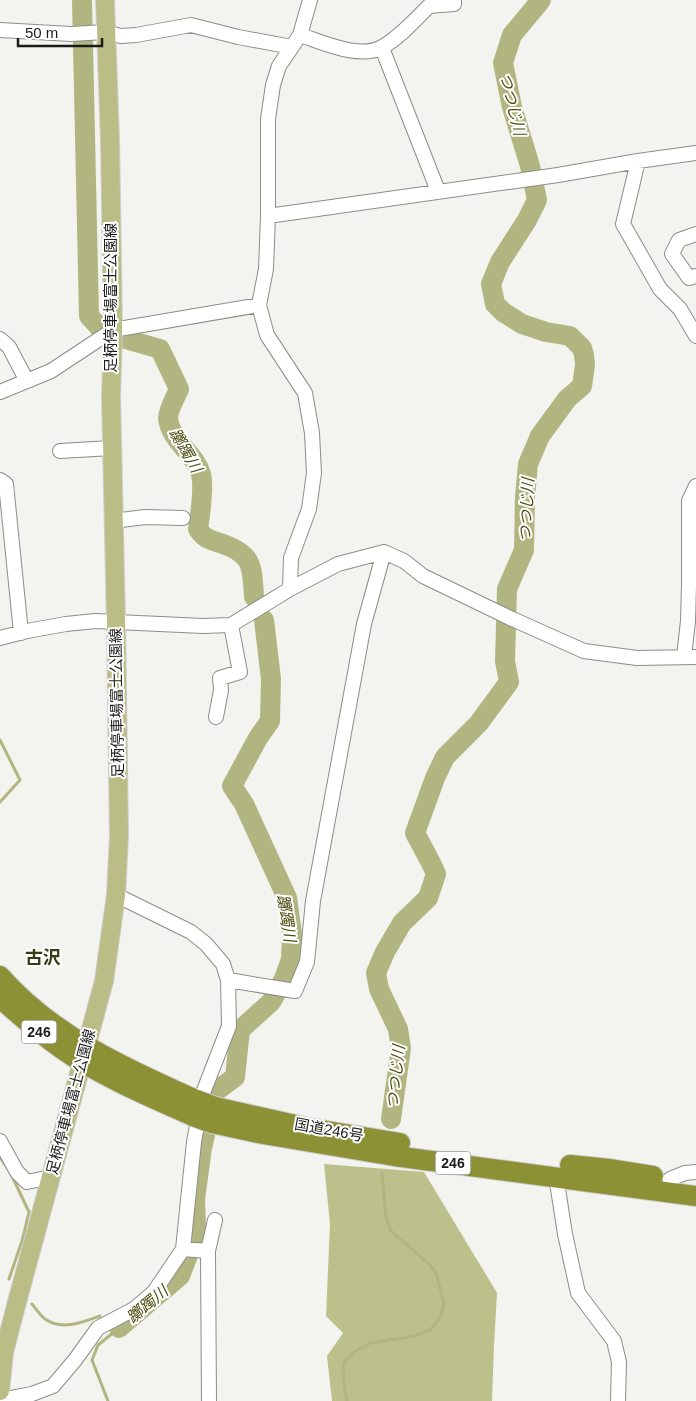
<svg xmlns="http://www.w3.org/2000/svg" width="696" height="1401" font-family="Helvetica,'Noto Sans JP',sans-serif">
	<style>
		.forest { fill: #bcc08b }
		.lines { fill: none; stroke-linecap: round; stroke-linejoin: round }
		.stream { stroke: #b1b681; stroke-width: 3 }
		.river { stroke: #b1b681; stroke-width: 20 }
		.minor-casing { stroke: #8c8c89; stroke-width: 16 }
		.major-casing { stroke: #cdcdcd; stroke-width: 20 }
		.highway-casing { stroke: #cdcdcd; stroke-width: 22 }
		.minor { stroke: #fff; stroke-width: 14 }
		.major { stroke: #bbbd86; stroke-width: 18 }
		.highway { stroke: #8d9135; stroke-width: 20 }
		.highway-bridge-casing { stroke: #cdcdcd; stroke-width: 22; stroke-linecap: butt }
		.highway-bridge { stroke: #8d9135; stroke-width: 20 }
		.labels { text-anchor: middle; stroke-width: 4; stroke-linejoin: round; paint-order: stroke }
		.shield { fill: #fff; stroke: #5f605f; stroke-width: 1 }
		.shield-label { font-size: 14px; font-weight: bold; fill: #1b1c1a }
		.street-label { font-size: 15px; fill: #1b1c1a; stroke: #fff }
		.water-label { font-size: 16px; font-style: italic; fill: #4a4d0f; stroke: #fff }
		.quarter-label { font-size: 18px; font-weight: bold; fill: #393b13; stroke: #fff }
	</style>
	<rect width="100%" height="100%" fill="#f3f3ef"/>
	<path class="forest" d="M324 1164 424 1172 497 1293 494 1345 492 1401H332L327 1356 343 1333 326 1316 330 1224Z"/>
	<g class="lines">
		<path class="stream" d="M0 740 20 780 0 802
			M0 1157 8 1169
			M9 1279 22 1241 29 1212 11 1174
			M32 1304C36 1309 40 1315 45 1319 62 1331 83 1322 100 1316
			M108 1401 92 1360 98 1345 119 1328
			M347 1401 343 1377 344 1363 354 1352 370 1343 415 1336 431 1329 440 1318 444 1304 436 1273 430 1265 391 1231 386 1217 382 1173"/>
		<path class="river" d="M82 0 89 316 99 327
			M122 338 160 349 179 389C176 396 168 410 168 418 170 441 195 453 201 474 204 486 200 516 198 529 205 539 208 539 220 543 253 554 252 565 254 597
			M391 1119 401 1048 398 1029 379 989 376 973 385 952 402 923 428 898 436 874C430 859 422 847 415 833L435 778 445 757 479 723 509 682 505 661 507 589 524 550 525 497 528 464 540 436 567 399 582 386 585 365 584 355 582 348 570 336 546 332 522 324 503 312 495 304 491 284 500 262 527 220 537 200 530 166 512 107 503 63 512 35 541 0
			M119 1328 180 1276 192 1245 196 1228 195 1199 202 1148 215 1092 235 1077 240 1030 271 1002 284 979 291 959 292 934 287 898 244 804 232 786 258 738 270 721 271 679 264 620"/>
		<g class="minor-casing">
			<path id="minor" d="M0 30 71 34 105 32 121 36 136 35 191 25 238 37 292 47
				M300 35C322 42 360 60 382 47 398 39 416 19 429 6L454 4V0
				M382 48 438 191
				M638 161 623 224 660 289 680 309 696 336
				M268 216 558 175 638 161 696 153
				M696 234 679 240 672 254 689 278 696 276
				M0 339 9 347 27 381
				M0 392 51 371 113 330 259 305
				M60 451 112 448
				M0 480 6 484 21 633
				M113 521 145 517 183 518
				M290 589 291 558 309 509 314 473 312 433 305 393 267 335 259 305 266 269 268 216V119L273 85 279 66 300 35 310 0
				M0 638 27 631 66 624 95 621 203 626 231 625 290 589 338 564 384 552 404 561 423 576 510 618 584 651 637 658 696 657
				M684 657 688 621 689 585V501L696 486
				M216 717 221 690 220 678 240 672 231 625
				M228 980 295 991 307 962 313 901 364 624 384 552
				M0 1141 17 1172 27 1182 51 1177
				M556 1176 565 1234 578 1293 614 1341 619 1362 618 1401
				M670 1179 685 1173 696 1172
				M183 1249 208 1251
				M0 1400 32 1394 53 1386 75 1360 98 1328 134 1309 154 1292 183 1249 194 1142 203 1093 229 1026 228 980 223 964 206 944 191 932 116 895
				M209 1401 208 1251 215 1220"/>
		</g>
		<g class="major-casing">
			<path id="major" d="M0 1391 4 1352 17 1302 104 981 116 895 119 836 116 623 111 396 113 330 110 140 105 0"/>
		</g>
		<g class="highway-casing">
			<path id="highway" d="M0 976C53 1036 124 1068 196 1100
				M0 998C26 1021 52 1044 82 1062 117 1083 155 1099 193 1116
				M215 1107 309 1128 400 1143
				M212 1123 263 1134 394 1156 696 1196
				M570 1165 609 1169 653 1176"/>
		</g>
		<use href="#minor" class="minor"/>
		<use href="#major" class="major"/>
		<use href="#highway" class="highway"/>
		<g class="highway-bridge-casing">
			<path id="highway-bridge" d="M196 1100 215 1107
				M193 1116 212 1123"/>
		</g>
		<use href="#highway-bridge" class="highway-bridge"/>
	</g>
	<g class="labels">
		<g class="shield">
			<rect x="21.5" y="1020.5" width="35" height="23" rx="4"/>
			<rect x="435.5" y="1151.5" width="35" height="23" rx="4"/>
		</g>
		<g class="shield-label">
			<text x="39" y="1037">246</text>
			<text x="453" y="1168">246</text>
		</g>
		<g class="street-label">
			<text transform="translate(111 298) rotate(-90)" y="5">足柄停車場富士公園線</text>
			<text transform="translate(117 703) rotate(-91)" y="5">足柄停車場富士公園線</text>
			<text transform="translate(71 1102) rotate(-75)" y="5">足柄停車場富士公園線</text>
			<text transform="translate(329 1130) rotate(10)" y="5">国道246号</text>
		</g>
		<g class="water-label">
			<text transform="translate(513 104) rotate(76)" y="6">つつじ川</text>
			<text transform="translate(186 450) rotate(60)" y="6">躑躅川</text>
			<text transform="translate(526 510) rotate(-87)" y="6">つつじ川</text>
			<text transform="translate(287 918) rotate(81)" y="6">躑躅川</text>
			<text transform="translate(395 1077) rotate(-84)" y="6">つつじ川</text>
			<text transform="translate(147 1304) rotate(-40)" y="6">躑躅川</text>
		</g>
		<g class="quarter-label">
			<text x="43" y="964">古沢</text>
		</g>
	</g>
	<path d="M18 38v8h84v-8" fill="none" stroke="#1b1c1a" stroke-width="2.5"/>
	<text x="25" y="38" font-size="15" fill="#1b1c1a" stroke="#ffffff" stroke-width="4" paint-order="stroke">50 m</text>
</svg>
